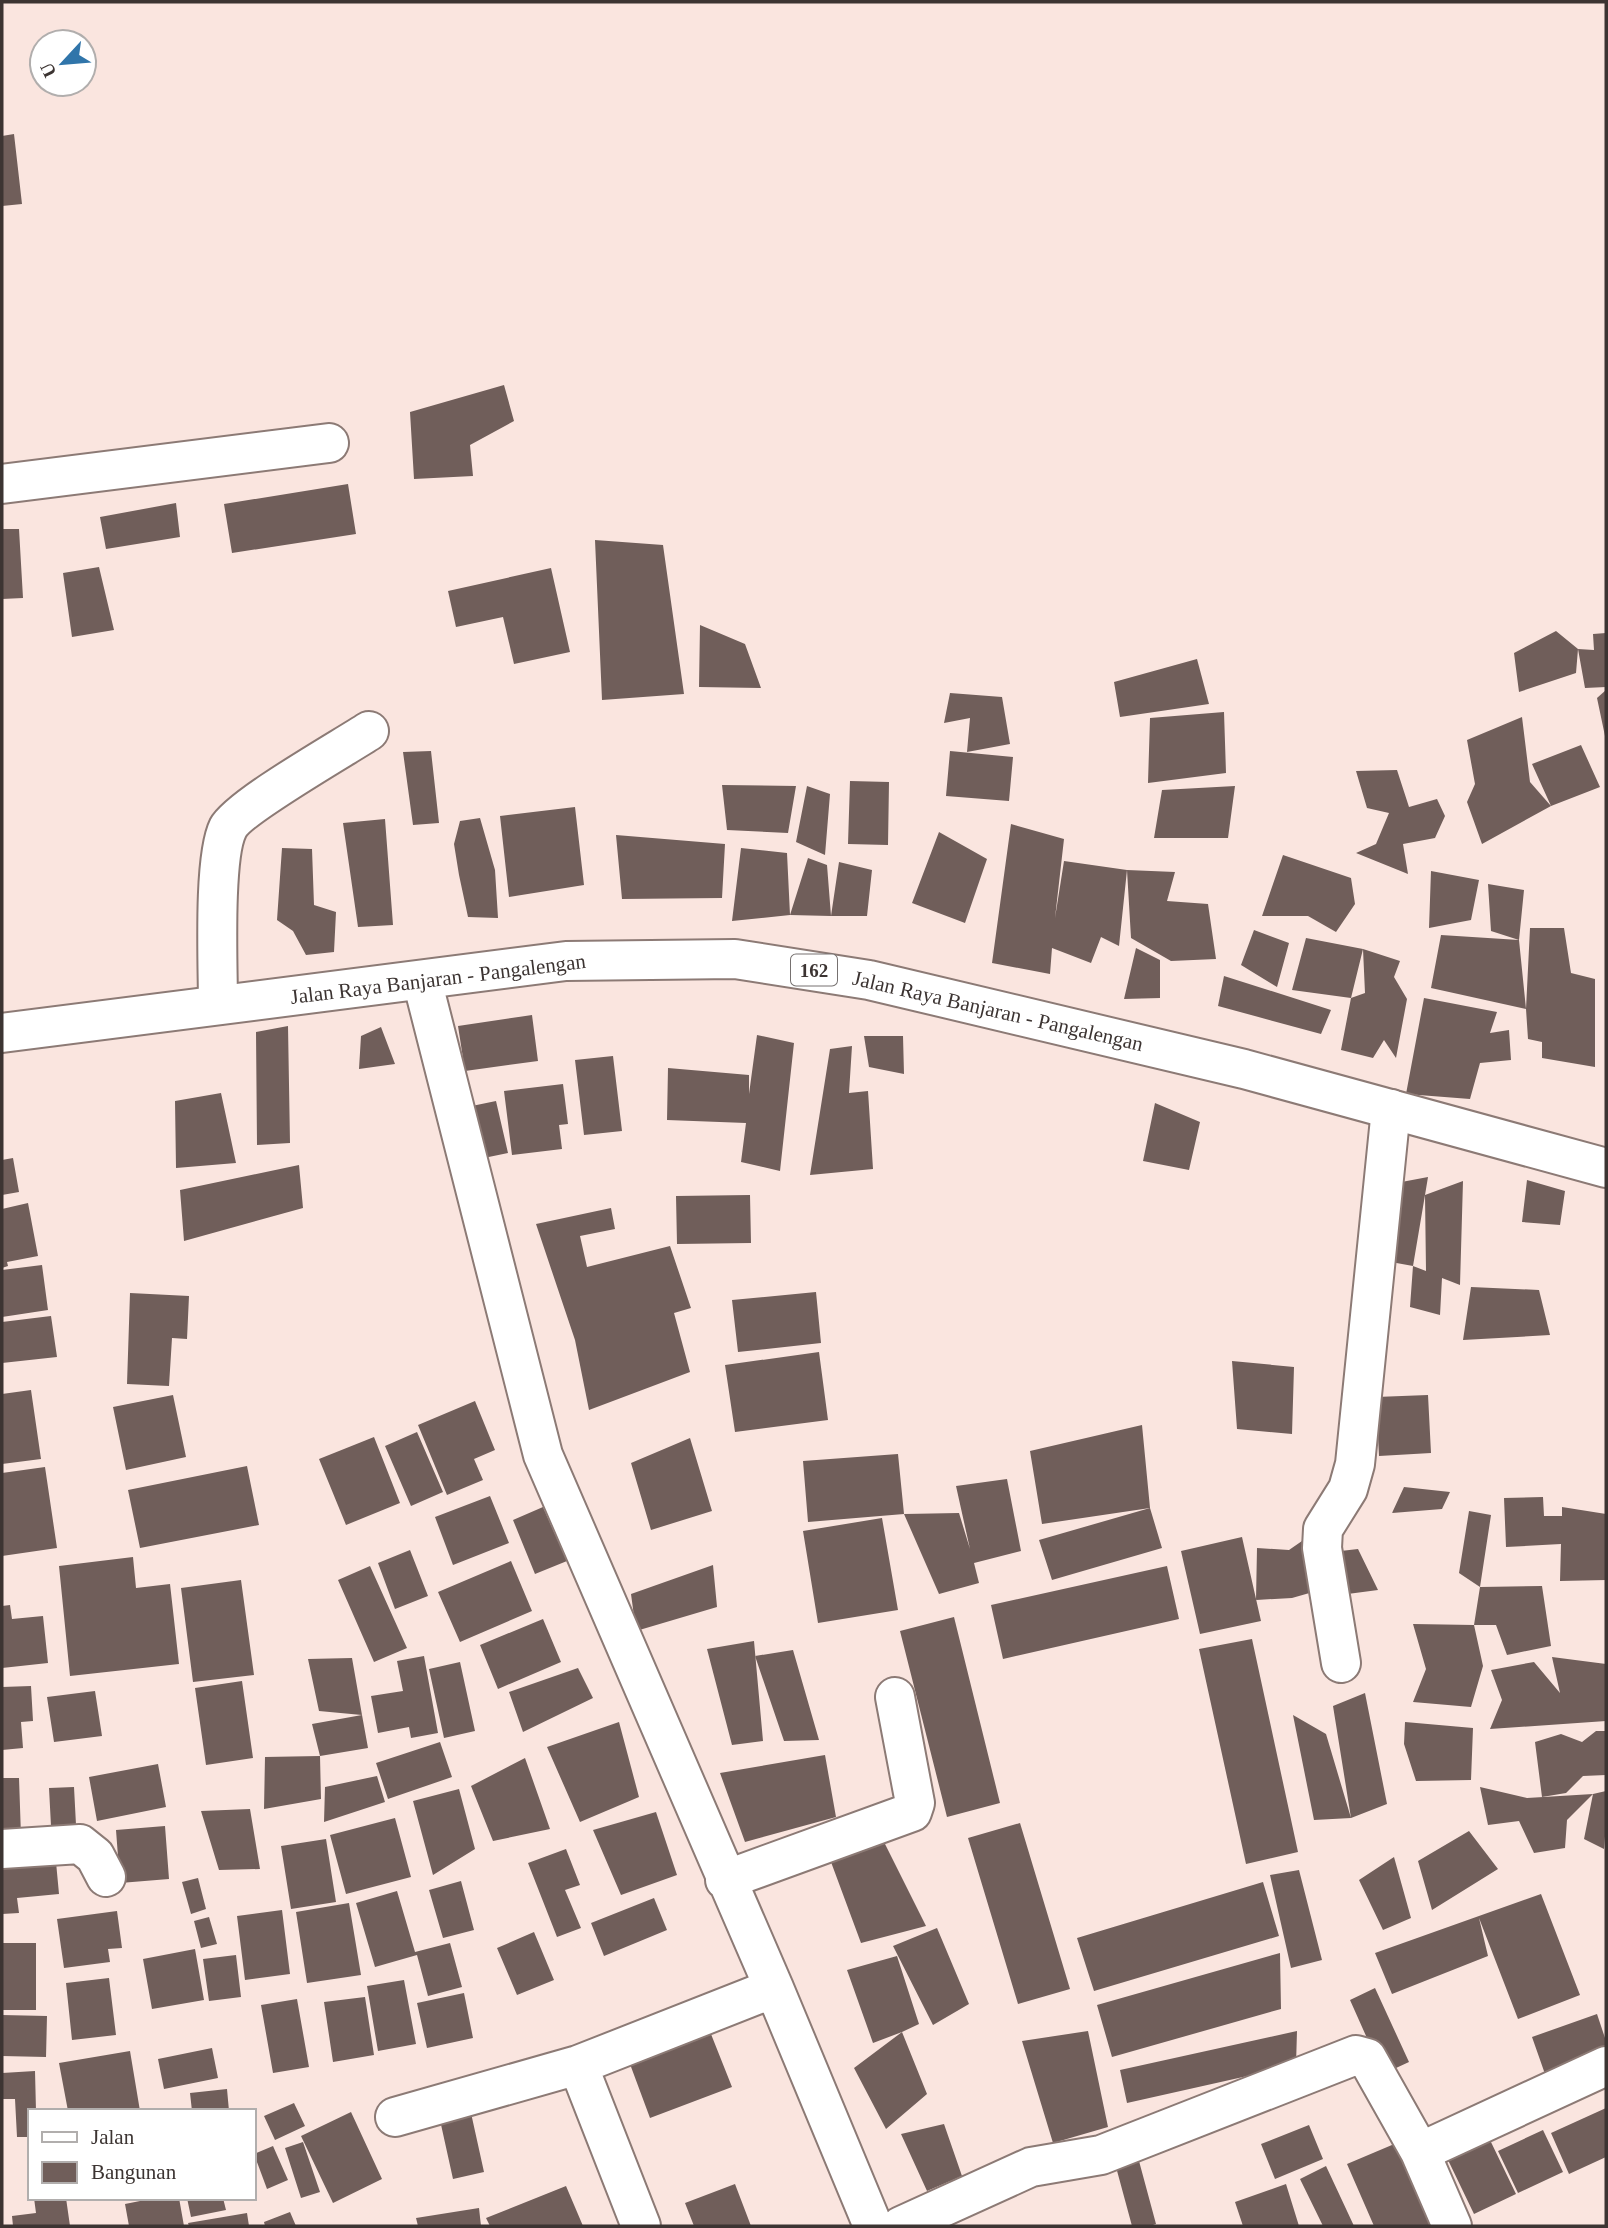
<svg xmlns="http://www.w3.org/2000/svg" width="1608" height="2228" font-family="'Times New Roman',serif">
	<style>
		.building { fill: #705e5a; fill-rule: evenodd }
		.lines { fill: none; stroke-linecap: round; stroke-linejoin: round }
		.minor-casing { stroke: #8c7a75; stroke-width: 42 }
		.major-casing { stroke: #8c7a75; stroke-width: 42 }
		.minor { stroke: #fff; stroke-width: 38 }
		.major { stroke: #fff; stroke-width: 38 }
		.labels { text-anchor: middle; stroke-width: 7; stroke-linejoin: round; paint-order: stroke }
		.shield { fill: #fff; stroke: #767170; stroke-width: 2 }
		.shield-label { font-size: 19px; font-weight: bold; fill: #3c3432 }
		.street-label { font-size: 21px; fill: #3c3432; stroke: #fff }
	</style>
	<rect width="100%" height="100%" fill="#fae5df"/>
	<path class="building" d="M14 134 22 204 2 206V136Z
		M504 385 514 421 470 445 473 476 414 479 410 412Z
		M348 484 356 534 232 553 224 504Z
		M176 503 180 537 106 549 100 517Z
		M2 529H19L23 598 2 599Z
		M595 540 663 545 684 694 602 700Z
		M99 567 114 630 72 637 63 573Z
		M551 568 570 652 514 664 503 617 456 627 448 591Z
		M700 625 745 644 761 688 699 687Z
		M1556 631 1578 649 1594 650 1593 634 1606 633V687L1585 688 1578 649 1576 673 1519 692 1514 653Z
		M1197 659 1209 704 1120 717 1114 682Z
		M1606 690V736H1605L1597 698Z
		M950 693 1002 697 1010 744 967 752 970 718 944 723Z
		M1224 712 1226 773 1148 783 1150 718Z
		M1522 717 1530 782 1551 806 1532 764 1581 745 1600 787 1551 806 1482 844 1467 802 1475 784 1467 740Z
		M431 751 439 823 413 825 403 752Z
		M950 751 1013 757 1009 801 946 796Z
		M1397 770 1409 807 1437 799 1445 816 1435 838 1403 844 1408 874 1356 853 1376 844 1389 813 1367 808 1356 771Z
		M850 781 889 782 888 845 848 844Z
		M722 785 796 786 788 833 727 830Z
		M807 786 830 794 825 855 796 842Z
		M1235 786 1228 838H1154L1162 790Z
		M575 807 584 885 509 897 500 816Z
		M480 818 495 870 498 918 468 917 459 875 454 844 460 821Z
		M385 819 393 925 358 927 343 823Z
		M1011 824 1064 839 1055 918 1064 861 1127 870 1119 946 1101 937 1091 963 1052 948 1050 974 992 963Z
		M939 832 987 859 965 923 912 903Z
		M616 835 725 844 722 898 622 899Z
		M282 848 312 849 314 905 336 912 334 952 306 955 293 931 277 920Z
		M741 848 787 853 790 915 732 921Z
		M1283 855 1351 878 1355 904 1336 932 1308 916H1262Z
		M808 858 827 865 831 916 790 915Z
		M839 862 872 870 867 916H831Z
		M1127 870 1175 872 1167 901 1208 904 1216 959 1171 961 1131 938Z
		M1431 871 1479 880 1471 920 1429 928Z
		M1488 884 1524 890 1519 940 1491 931Z
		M1530 928H1564L1571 973 1595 979V1067L1542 1058V1042L1528 1039 1526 1009Z
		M1254 930 1289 943 1277 987 1241 965Z
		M1441 935 1519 940 1526 1009 1431 988Z
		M1306 938 1363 949 1351 998 1292 990Z
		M1136 948 1160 960V998L1124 999Z
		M1363 949 1400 961 1394 977 1407 999 1396 1058 1384 1040 1373 1058 1341 1050 1351 998 1365 993Z
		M1224 976 1331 1010 1321 1034 1218 1006Z
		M1424 998 1497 1012 1490 1033 1509 1030 1511 1060 1480 1063 1470 1099 1406 1094Z
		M532 1015 538 1061 465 1071 458 1026Z
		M288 1026 290 1143 257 1145 256 1032Z
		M381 1027 395 1064 359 1069 361 1036Z
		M757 1035 794 1043 780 1171 741 1162 746 1123 667 1120 668 1068 749 1075V1094Z
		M864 1036H903L904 1074 869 1067Z
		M852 1046 849 1093 868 1091 873 1169 810 1175 830 1049Z
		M613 1056 622 1131 584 1135 575 1060Z
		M563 1084 568 1124 559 1125 562 1149 512 1155 504 1091Z
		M221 1093 236 1163 176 1168 175 1101Z
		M496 1101 508 1153 479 1159 467 1107Z
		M1155 1103 1200 1122 1189 1170 1143 1161Z
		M13 1158 19 1192 2 1195V1160Z
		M299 1165 303 1208 184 1241 180 1190Z
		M1428 1177 1425 1195 1463 1181 1460 1285 1442 1278 1440 1315 1410 1307 1413 1266 1380 1260 1391 1184ZM1425 1195 1426 1271 1413 1266Z
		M1527 1180 1565 1191 1560 1225 1522 1222Z
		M750 1195 751 1243 677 1244 676 1196Z
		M28 1203 38 1256 7 1262 8 1266 2 1268V1209Z
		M611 1208 615 1229 580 1236 587 1267 670 1246 691 1308 674 1313 690 1372 589 1410 575 1340 536 1224Z
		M42 1265 48 1310 2 1317V1270Z
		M1471 1287 1539 1290 1550 1335 1463 1340Z
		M816 1292 821 1343 738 1352 732 1300Z
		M130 1293 189 1296 187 1339 172 1338 169 1386 127 1384Z
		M51 1316 57 1357 2 1363V1322Z
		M819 1352 828 1420 735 1432 725 1365Z
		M1232 1361 1294 1367 1292 1434 1237 1429Z
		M31 1390 41 1459 2 1464V1394Z
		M173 1395 186 1457 126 1470 113 1407Z
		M1428 1395 1431 1453 1379 1456 1376 1397Z
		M475 1401 495 1450 474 1459 483 1480 447 1495 418 1425Z
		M1142 1425 1150 1508 1042 1524 1030 1451Z
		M417 1432 443 1492 411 1506 385 1446Z
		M374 1437 400 1503 346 1525 319 1459Z
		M690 1438 712 1511 651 1530 631 1463Z
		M898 1454 904 1514 959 1513 970 1549 956 1486 1007 1479 1021 1551 974 1563 979 1583 939 1594 904 1514 808 1522 803 1461Z
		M247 1466 259 1525 140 1548 128 1490Z
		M45 1467 57 1548 2 1556V1473Z
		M1404 1487 1450 1492 1442 1509 1392 1513Z
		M490 1496 509 1543 453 1565 435 1517Z
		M1543 1497 1544 1516H1562V1507L1606 1514V1580L1560 1581 1561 1544 1506 1547 1504 1498Z
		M543 1507 567 1561 535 1574 513 1520Z
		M1150 1508 1162 1548 1052 1580 1039 1540Z
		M1469 1511 1491 1515 1480 1587 1459 1573Z
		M882 1518 898 1610 818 1623 803 1531Z
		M1242 1537 1261 1621 1200 1634 1181 1551Z
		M1302 1541 1313 1592 1292 1598 1256 1600 1257 1548 1289 1550Z
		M1358 1549 1378 1590 1340 1595 1332 1552Z
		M410 1550 428 1596 395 1609 378 1563Z
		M133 1557 136 1588 170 1584 179 1664 70 1676 59 1566Z
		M511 1561 532 1611 460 1642 438 1592Z
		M713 1565 717 1607 636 1631 631 1594Z
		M370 1566 407 1648 374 1662 338 1580Z
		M1167 1566 1179 1619 1003 1659 991 1605Z
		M241 1580 254 1675 193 1682 181 1588Z
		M1542 1586 1551 1646 1507 1655 1496 1625H1474L1480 1587Z
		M10 1605 12 1619 43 1616 48 1663 2 1668V1606Z
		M954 1617 1000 1803 947 1817 900 1631Z
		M543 1619 561 1662 498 1689 480 1645Z
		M1413 1624 1474 1625 1483 1666 1471 1707 1413 1702 1426 1669Z
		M1252 1639 1298 1852 1246 1864 1199 1649Z
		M754 1641 763 1741 732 1745 707 1649Z
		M793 1650 819 1740 784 1741 755 1656Z
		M424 1656 438 1733 411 1738 409 1727 378 1733 371 1696 403 1691 397 1661Z
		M1552 1657 1606 1664V1721L1490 1729 1502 1700 1491 1670 1534 1662 1560 1693Z
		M352 1658 362 1715 368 1748 320 1756 321 1799 264 1809 265 1757 320 1756 312 1724 362 1715 319 1711 308 1659Z
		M460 1662 475 1731 444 1738 429 1669Z
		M578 1668 593 1698 523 1732 509 1692Z
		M242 1681 253 1758 206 1765 195 1688Z
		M31 1686 33 1721 21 1722 23 1748 2 1750V1687Z
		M95 1691 102 1736 54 1742 47 1697Z
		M1365 1693 1387 1804 1351 1818 1333 1706Z
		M1293 1715 1326 1734 1351 1818 1314 1820Z
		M619 1722 639 1797 580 1822 547 1747Z
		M1405 1722 1473 1728 1471 1780 1416 1781 1404 1744Z
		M1596 1731H1606V1775L1583 1776 1566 1793 1542 1797 1535 1742 1561 1734 1582 1742Z
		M440 1742 452 1777 388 1799 376 1763Z
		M825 1755 836 1817 745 1842 720 1773Z
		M525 1758 550 1829 493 1841 471 1786Z
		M158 1764 166 1807 97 1821 89 1777Z
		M377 1776 385 1802 324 1822 325 1787Z
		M2 1778H19L21 1836 2 1837Z
		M74 1787 76 1825 51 1826 49 1788Z
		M1480 1787 1527 1798 1593 1794 1567 1820 1565 1848 1534 1853 1519 1821 1488 1825Z
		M459 1789 475 1849 433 1875 413 1801Z
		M1606 1791V1823L1604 1849 1584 1839 1593 1794Z
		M250 1809 260 1869 219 1870 201 1811Z
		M656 1812 677 1875 621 1895 593 1830Z
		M395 1818 411 1877 346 1894 330 1835Z
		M1020 1823 1070 1989 1018 2004 968 1838Z
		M165 1826 169 1879 120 1883 116 1830Z
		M1469 1831 1498 1869 1432 1910 1418 1861Z
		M326 1839 336 1902 291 1909 281 1846Z
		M883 1840 926 1926 861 1943 831 1862Z
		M566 1849 580 1885 565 1890 581 1928 557 1937 528 1863Z
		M1394 1857 1411 1918 1383 1930 1359 1880Z
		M56 1862 59 1894 17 1898 19 1913 2 1914V1867Z
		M1299 1870 1322 1960 1291 1968 1270 1875Z
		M198 1878 206 1909 191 1914 182 1882Z
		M461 1881 474 1930 443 1938 429 1890Z
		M1263 1882 1279 1936 1094 1991 1077 1938Z
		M397 1891 415 1952 450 1943 462 1987 428 1996 417 1955 375 1967 356 1903Z
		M1541 1894 1580 1995 1518 2019 1479 1918 1488 1956 1392 1994 1375 1953Z
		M654 1898 667 1930 604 1956 591 1923Z
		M349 1903 361 1975 307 1983 296 1912Z
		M282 1910 290 1974 245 1980 237 1916Z
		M117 1911 122 1948 108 1949 110 1962 64 1968 57 1919Z
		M209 1917 217 1944 201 1948 194 1921Z
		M937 1928 969 2004 933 2025 893 1946Z
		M534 1932 554 1980 517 1995 497 1948Z
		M2 1943H36V2010H2Z
		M195 1949 204 2000 152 2009 143 1959Z
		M1280 1953 1281 2009 1112 2057 1097 2005Z
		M236 1955 241 1997 209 2001 203 1959Z
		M897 1956 919 2024 902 2032 927 2094 886 2129 854 2068 902 2032 873 2043 847 1970Z
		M109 1978 116 2035 72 2040 66 1983Z
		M404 1980 416 2044 378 2051 367 1986Z
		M1375 1988 1409 2062 1383 2074 1350 2000Z
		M464 1993 473 2038 427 2048 417 2003Z
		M365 1997 374 2055 333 2062 324 2002Z
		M297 1999 309 2067 273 2073 261 2005Z
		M1597 2014 1606 2041V2053L1545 2074 1532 2037Z
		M2 2015 47 2016 46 2057 2 2056Z
		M707 2024 732 2087 650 2118 627 2056Z
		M1088 2031 1108 2127 1053 2143 1022 2041Z
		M1297 2031 1296 2065 1127 2103 1120 2070Z
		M212 2048 218 2078 164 2089 158 2059Z
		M130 2051 140 2111H68L59 2063Z
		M35 2071 36 2111H30V2137H17L15 2099H2V2073Z
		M227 2089 229 2111H192L190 2093Z
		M294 2103 305 2126 275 2140 264 2116Z
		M1606 2108V2157L1569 2174 1551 2133Z
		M351 2112 382 2179 333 2203 301 2136Z
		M471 2113 484 2172 453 2179 440 2120Z
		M944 2124 962 2176 927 2191 901 2134Z
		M1309 2125 1323 2159 1275 2179 1261 2144Z
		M1543 2130 1563 2172 1518 2193 1498 2151Z
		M1490 2140 1516 2194 1474 2214 1448 2160Z
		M303 2142 320 2192 301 2198 285 2148Z
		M1399 2142 1436 2226H1374L1347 2164Z
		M273 2146 288 2180 267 2189 254 2154Z
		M1139 2161 1156 2224 1150 2226H1132L1116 2167Z
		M1326 2166 1354 2226H1323L1300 2179Z
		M735 2184 751 2226H694L685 2203Z
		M1286 2184 1299 2226H1243L1235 2202Z
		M566 2186 583 2226H490L486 2218Z
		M34 2198H66L70 2226H13L12 2216 36 2213Z
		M155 2198H179L184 2226H129L125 2204Z
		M187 2198H223L226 2210 191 2217Z
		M479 2208 481 2226H418L416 2218Z
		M290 2212 296 2226H265L264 2222Z
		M247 2213 249 2226H189L188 2223Z"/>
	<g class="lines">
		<g class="minor-casing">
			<path id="minor" d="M2 484 329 443
				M422 980 543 1455 774 1988 873 2226
				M218 1005C218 967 213 858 228 828 239 807 343 748 369 731
				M1341 1663 1322 1548 1323 1529 1348 1489 1355 1464 1391 1109
				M2 1849 80 1844 95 1856 106 1877
				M725 1880 912 1812 915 1803 895 1697
				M578 2065 641 2226
				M395 2117 578 2065 774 1988
				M901 2226 1031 2167 1101 2155 1356 2055 1367 2058 1420 2152
				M1452 2226 1420 2152 1606 2066"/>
		</g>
		<g class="major-casing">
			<path id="major" d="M2 1033 566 961 735 959 869 980 1244 1069 1606 1168"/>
		</g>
		<use href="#minor" class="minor"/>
		<use href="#major" class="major"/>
	</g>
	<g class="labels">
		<rect class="shield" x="791" y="954.5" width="46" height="31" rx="5"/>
		<g class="shield-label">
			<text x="814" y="977">162</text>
		</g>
		<g class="street-label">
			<text transform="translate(438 979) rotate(-7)" y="7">Jalan Raya Banjaran - Pangalengan</text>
			<text transform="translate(998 1011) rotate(13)" y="7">Jalan Raya Banjaran - Pangalengan</text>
		</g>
	</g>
	<rect width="1608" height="2228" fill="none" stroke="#3c3432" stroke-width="7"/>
	<rect x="28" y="2109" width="228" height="91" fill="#ffffff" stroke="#b1aead" stroke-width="2"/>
	<rect x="42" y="2132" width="35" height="10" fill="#ffffff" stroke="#b1aead" stroke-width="2"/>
	<text x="91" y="2144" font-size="21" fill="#3c3432">Jalan</text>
	<rect x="42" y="2162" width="35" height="21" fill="#705e5a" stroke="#b1aead" stroke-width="2"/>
	<text x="91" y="2179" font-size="21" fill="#3c3432">Bangunan</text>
	<g transform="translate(63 63) rotate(244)"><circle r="33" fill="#ffffff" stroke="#b1aead" stroke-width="2"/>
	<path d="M0-5L12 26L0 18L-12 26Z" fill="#3075aa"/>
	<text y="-10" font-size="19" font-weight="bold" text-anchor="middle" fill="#3c3432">U</text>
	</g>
</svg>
